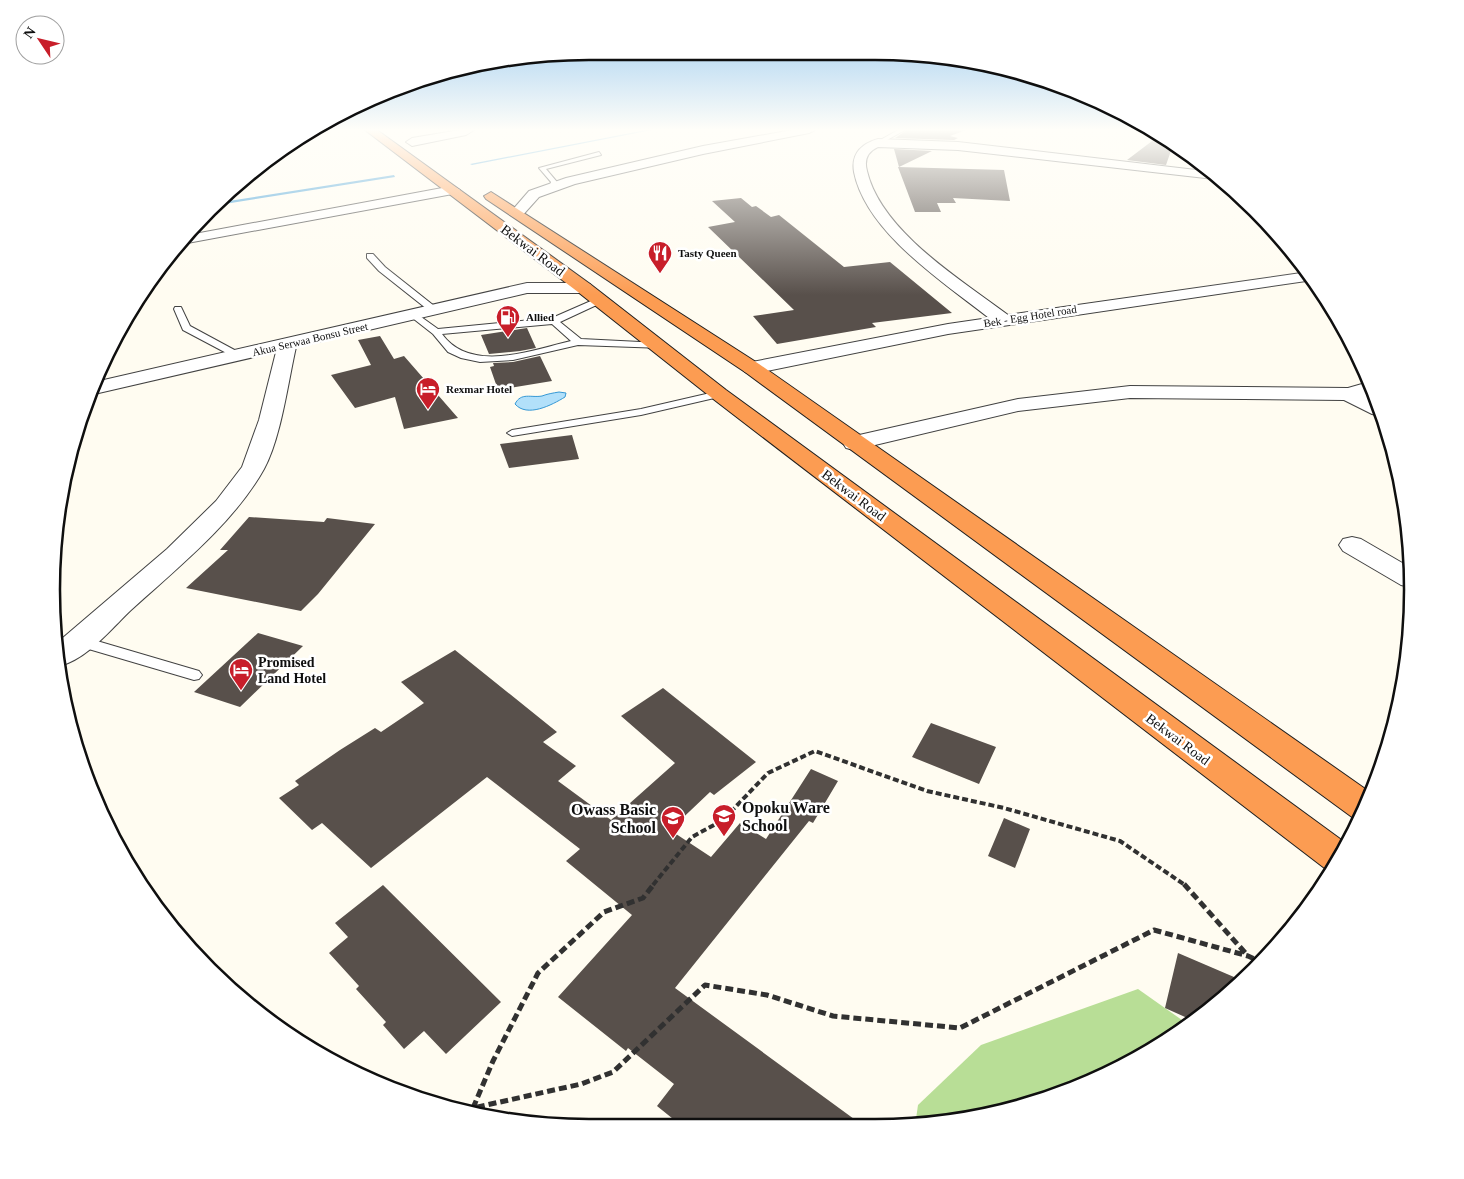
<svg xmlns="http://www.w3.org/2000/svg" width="1464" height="1179" font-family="Georgia,serif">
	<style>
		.forest { fill: #b8de96 }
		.water { fill: #b2e0fa; stroke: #3598d5 }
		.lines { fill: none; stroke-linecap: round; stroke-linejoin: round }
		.stream { fill: #3598d5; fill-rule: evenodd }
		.building { fill: #58504b }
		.lane-casing { stroke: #424242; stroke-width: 2 }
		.street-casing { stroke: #424242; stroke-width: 2 }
		.highway-casing { stroke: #202020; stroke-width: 2 }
		.path-far1 { stroke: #313131; stroke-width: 4; stroke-dasharray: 6 3; stroke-linecap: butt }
		.path { stroke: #313131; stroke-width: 5; stroke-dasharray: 8 4; stroke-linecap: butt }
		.lane { fill: #fff; fill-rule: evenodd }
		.street { fill: #fff; fill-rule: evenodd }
		.highway { fill: #fc9c52; fill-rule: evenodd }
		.labels { text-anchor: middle; stroke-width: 5; stroke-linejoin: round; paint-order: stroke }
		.far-poi-label { font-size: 11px; font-weight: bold; fill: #0f0f0f; stroke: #fff; text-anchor: start }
		.far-street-label { font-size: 11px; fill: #0f0f0f; stroke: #fff }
		.street-label { font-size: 14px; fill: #0f0f0f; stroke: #fff }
		.poi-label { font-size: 14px; font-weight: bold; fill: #0f0f0f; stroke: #fff; text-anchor: start }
		.near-poi-label { font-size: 16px; font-weight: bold; fill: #0f0f0f; stroke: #fff; text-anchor: start }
		.rim { fill: none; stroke: #0f0f0f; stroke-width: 2.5 }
	</style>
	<rect width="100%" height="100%" fill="#fffcf1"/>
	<path class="forest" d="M1138 989 1189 1025 1113 1072 1014 1109 915 1126 918 1105 981 1045Z"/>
	<path class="water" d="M559 392 566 393 565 397C552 405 527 418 515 404 521 392 531 398 542 396 547 394 553 393 559 392Z"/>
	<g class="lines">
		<path class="stream" d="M646 130H652L472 165 470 164Z
			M394 175 395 177 212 206 216 203Z"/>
	</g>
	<path class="building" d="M907 130H966L950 136 958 138 954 140 895 138Z
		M1156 138 1174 142 1166 165 1127 160Z
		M894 149 932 151 899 167Z
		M898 167 1004 170 1010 201 953 198 956 203H937L941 212H915Z
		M741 198 752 207 756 206 771 217 779 215 844 267 890 262 952 313 872 323 876 327 777 344 753 316 794 310 708 227 735 222 712 201Z
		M527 328 536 348 520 351 489 354 481 335Z
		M380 336 394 359 404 356 458 418 404 429 395 397 355 408 331 375 371 365 358 340Z
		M540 356 552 381 498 390 490 367 494 366 493 363 513 362Z
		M572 435 579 459 509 468 500 444Z
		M249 517 324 522 327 518 375 524 318 594 301 611 186 588 228 550H220Z
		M258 633 303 646 240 707 194 692Z
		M455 650 557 732 543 742 576 766 558 781 611 820 675 763 621 716 663 688 756 762 714 795 710 792 670 830 711 857 740 823 766 839 811 769 838 781 813 823 809 821 675 988 865 1127H683L657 1106 674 1084 628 1048 626 1051 558 997 632 915 566 861 580 849 487 777 371 868 322 823 312 830 279 798 299 785 295 781 340 750 375 728 381 732 424 703 401 682Z
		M931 723 996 747 979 784 912 757Z
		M1004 818 1030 829 1015 868 988 856Z
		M383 885 501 1002 446 1054 424 1031 404 1049 383 1025 386 1022 356 989 359 986 329 953 348 937 335 923Z
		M1178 953 1241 980 1194 1021 1165 1008Z"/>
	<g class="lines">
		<g class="lane-casing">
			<path id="lane" d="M898 130H905L880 144 875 143Z
				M599 152 601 155 546 169 557 182 553 188H549L551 182 539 168Z
				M367 254H373L385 267 438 309V313H432L379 271 367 258Z
				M600 297 604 300 603 302 560 322 581 339 660 343 665 346 663 348 578 345 513 360 480 362 461 358 448 352 433 334 410 316 417 314 438 329 552 318ZM552 324 571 341C532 350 471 374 442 334Z
				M175 307H181L190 326 240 353V357H234L183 330 174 309Z
				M719 391 723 392V396L641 415 512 436 507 433 512 430 641 409Z
				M80 636 199 671 202 675 199 679 194 680 75 645 73 641Z"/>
		</g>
		<g class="street-casing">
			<path id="street" d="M460 130H474L466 135 412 146 406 142 412 138Z
				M792 130H815L809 133 703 154 575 184 539 197 521 217 516 218 509 214 529 191 566 178 703 146Z
				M878 139 958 142 1213 172 1223 180 958 150 878 147C867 152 864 160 867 171 881 231 961 280 1008 315L1308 272 1313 280 948 334 752 374 745 372 742 368 745 364 752 362 948 324 989 318C943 282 866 232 854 172 851 154 861 144 878 139Z
				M453 186 460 190 458 193 182 244 189 235Z
				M527 283H584L590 284 592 288 590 292 584 293H527L296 347C288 382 281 438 264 469 234 523 176 569 131 610 110 630 88 658 60 666L58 642 167 549 216 501 242 467 259 420 276 352 90 395 95 382Z
				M1369 382 1373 394 1367 395 1375 400 1381 416 1372 414 1344 400 1130 398 1018 411 854 450 846 448 843 443 846 438 1018 399 1130 386 1348 388Z
				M1352 537 1361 539 1411 568 1410 587 1401 585 1343 551 1339 545 1343 539Z"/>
		</g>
		<g class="highway-casing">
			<path id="highway" d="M365 130H377L590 284 726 390 1347 844 1331 873 712 398 578 292Z
				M491 192 759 364 1371 793 1358 820 1352 817 745 372 486 199 484 196Z"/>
		</g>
		<path class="path-far1" d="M653 885 692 837 723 820 768 773 815 751 927 791 1004 808 1120 841 1185 885"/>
		<path class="path" d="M1184 884 1248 956
			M473 1108 493 1061 538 973 604 912 643 898 654 884
			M466 1112 473 1108 581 1084 613 1072 705 985 767 995 833 1016 960 1028 1154 930 1248 956 1261 962"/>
		<use href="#lane" class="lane"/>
		<use href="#street" class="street"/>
		<use href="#highway" class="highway"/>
	</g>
	<linearGradient id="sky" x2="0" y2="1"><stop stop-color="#92c6ef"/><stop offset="0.44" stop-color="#fffef9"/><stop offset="1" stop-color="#fffef9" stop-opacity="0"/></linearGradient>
	<rect width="1464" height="295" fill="url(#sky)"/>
	<defs>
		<g id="restaurant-pin" transform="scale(1.25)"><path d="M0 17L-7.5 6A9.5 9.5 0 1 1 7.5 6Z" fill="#c81e2a" stroke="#fff"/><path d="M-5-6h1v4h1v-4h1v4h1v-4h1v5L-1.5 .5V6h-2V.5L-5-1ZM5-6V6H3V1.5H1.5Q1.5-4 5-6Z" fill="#fff"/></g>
		<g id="fuel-pin" transform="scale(1.25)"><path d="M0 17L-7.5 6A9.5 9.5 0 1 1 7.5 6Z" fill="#c81e2a" stroke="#fff"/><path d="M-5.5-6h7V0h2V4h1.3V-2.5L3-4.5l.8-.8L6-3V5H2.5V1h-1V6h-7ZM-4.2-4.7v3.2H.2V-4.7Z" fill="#fff"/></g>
		<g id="hotel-pin" transform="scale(1.25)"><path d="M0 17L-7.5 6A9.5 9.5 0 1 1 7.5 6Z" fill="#c81e2a" stroke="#fff"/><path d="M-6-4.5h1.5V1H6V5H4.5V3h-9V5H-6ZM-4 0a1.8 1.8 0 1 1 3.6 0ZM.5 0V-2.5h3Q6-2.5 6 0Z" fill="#fff"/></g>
		<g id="school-pin" transform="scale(1.25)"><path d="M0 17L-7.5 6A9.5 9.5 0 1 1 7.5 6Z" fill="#c81e2a" stroke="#fff"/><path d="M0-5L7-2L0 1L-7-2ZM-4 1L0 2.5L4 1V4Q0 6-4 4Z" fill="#fff"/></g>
	</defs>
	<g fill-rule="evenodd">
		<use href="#restaurant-pin" x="660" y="253"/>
		<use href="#fuel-pin" x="508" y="317"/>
		<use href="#hotel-pin" x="428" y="389"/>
		<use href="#hotel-pin" x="241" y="670"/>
		<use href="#school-pin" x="724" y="816"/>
		<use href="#school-pin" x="673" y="818"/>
	</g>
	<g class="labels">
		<g class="far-poi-label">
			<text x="678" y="257">Tasty Queen</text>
			<text x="526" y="321">Allied</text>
			<text x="446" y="393">Rexmar Hotel</text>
		</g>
		<g class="far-street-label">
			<text transform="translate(1030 316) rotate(-9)" y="4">Bek - Egg Hotel road</text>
			<text transform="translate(310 339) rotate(-13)" y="4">Akua Serwaa Bonsu Street</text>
		</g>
		<g class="street-label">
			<text transform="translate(533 250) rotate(37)" y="5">Bekwai Road</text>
			<text transform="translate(854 495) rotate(37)" y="5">Bekwai Road</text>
			<text transform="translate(1178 739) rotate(37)" y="5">Bekwai Road</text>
		</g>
		<g class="poi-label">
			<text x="258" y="667">Promised<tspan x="258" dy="16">Land Hotel</tspan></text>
		</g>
		<g class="near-poi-label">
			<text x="742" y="813">Opoku Ware<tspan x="742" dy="18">School</tspan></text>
			<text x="656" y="815" text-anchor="end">Owass Basic<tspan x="656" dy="18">School</tspan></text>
		</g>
	</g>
	<path d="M0 0H1464V1179H0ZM589 60H875A529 529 0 0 1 1404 589V590A529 529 0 0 1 875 1119H589A529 529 0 0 1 60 590V589A529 529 0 0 1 589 60Z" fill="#fff" fill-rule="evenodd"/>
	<path class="rim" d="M589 60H875A529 529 0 0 1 1404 589V590A529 529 0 0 1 875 1119H589A529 529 0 0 1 60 590V589A529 529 0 0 1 589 60Z"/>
	<g transform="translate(40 40) rotate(305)"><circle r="24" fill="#ffffff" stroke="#9f9f9f"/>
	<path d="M0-4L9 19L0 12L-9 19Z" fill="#c81e2a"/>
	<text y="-8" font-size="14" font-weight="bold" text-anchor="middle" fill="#0f0f0f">N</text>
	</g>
</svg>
